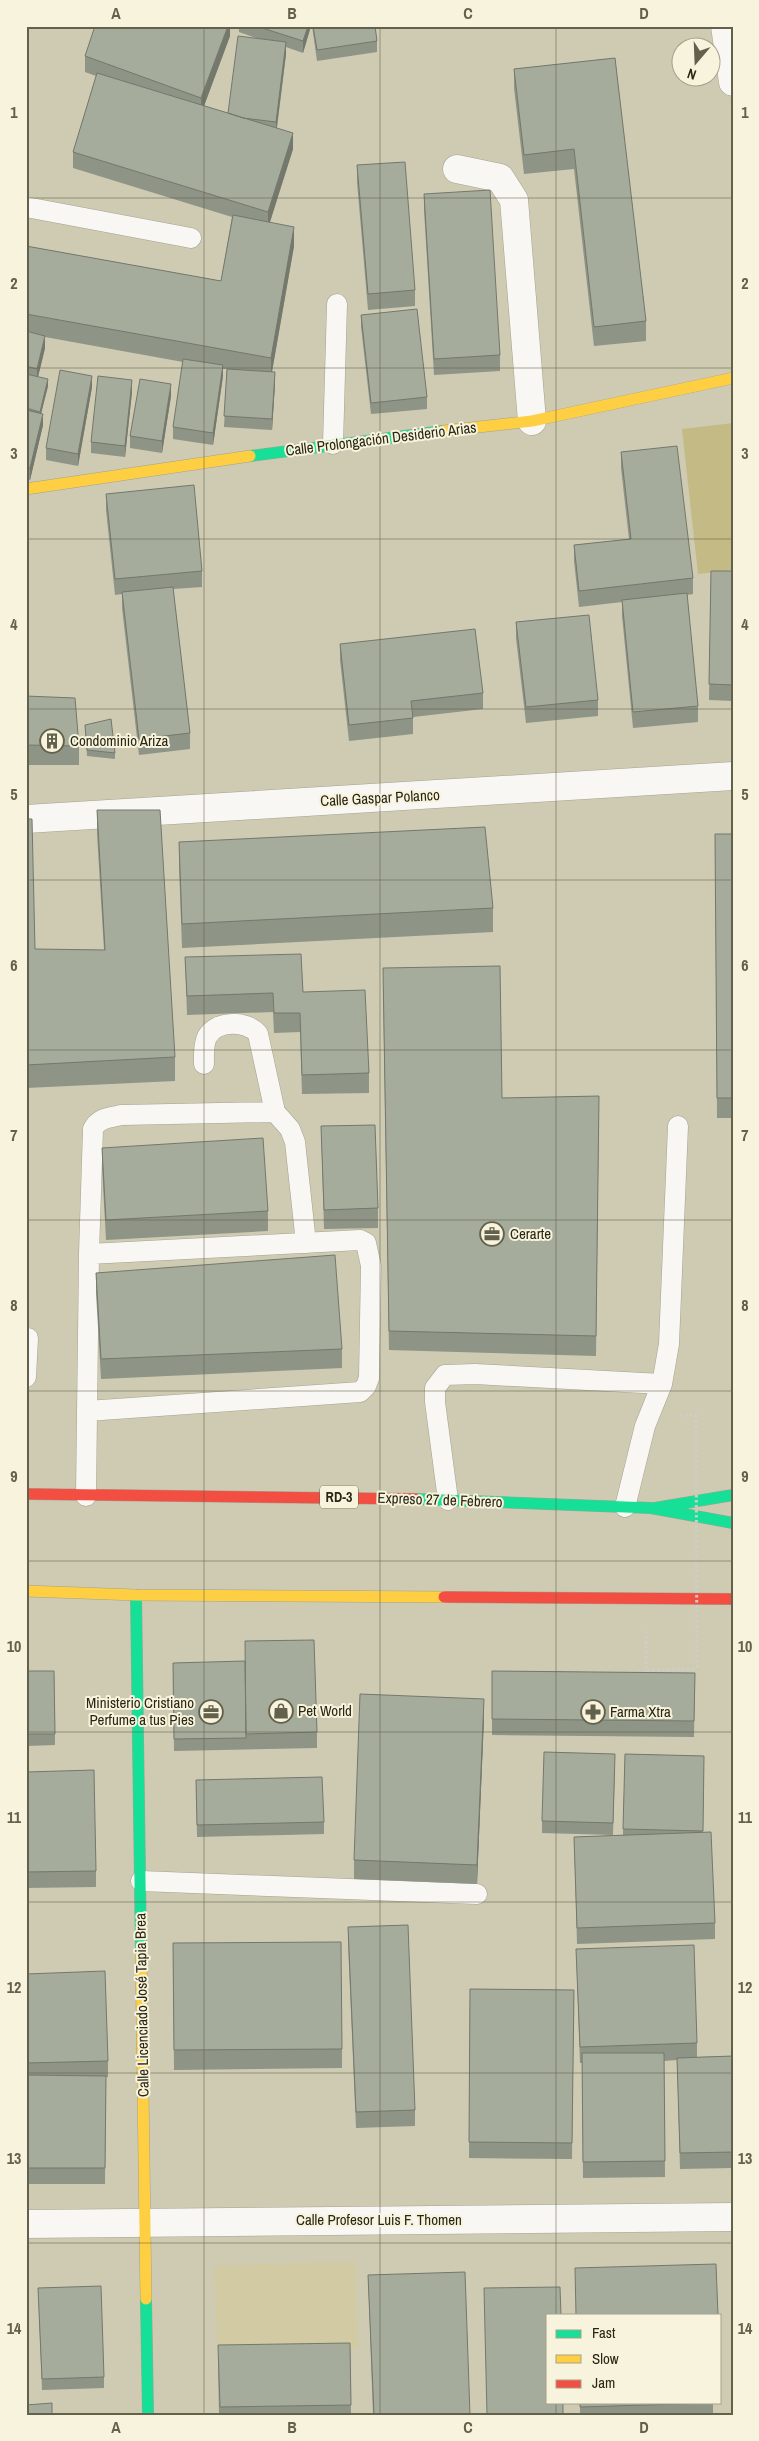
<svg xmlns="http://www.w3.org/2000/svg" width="759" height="2441" font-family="'Archivo Narrow',sans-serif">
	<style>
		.built { fill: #d1caa2 }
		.green { fill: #c4ba85 }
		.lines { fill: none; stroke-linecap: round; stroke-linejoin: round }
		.lane-casing { stroke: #a5a28f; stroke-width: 21 }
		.street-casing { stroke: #a5a28f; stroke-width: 29 }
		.fast-casing { stroke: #a5a28f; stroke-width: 12 }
		.slow-casing { stroke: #a5a28f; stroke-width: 12 }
		.jam-casing { stroke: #a5a28f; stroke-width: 12 }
		.path { stroke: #cecdc6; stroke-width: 3; stroke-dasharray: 2.5 2.5; stroke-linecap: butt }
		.lane { stroke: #f8f7f3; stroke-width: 20 }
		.street { stroke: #f8f7f3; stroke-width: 28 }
		.fast { stroke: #16e098; stroke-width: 11 }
		.slow { stroke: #ffcf43; stroke-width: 11 }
		.jam { stroke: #f24e42; stroke-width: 11 }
		.path-bridge { stroke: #cecdc6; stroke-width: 3; stroke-dasharray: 2.5 2.5; stroke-linecap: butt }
		.wall { fill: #8e9486 }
		.shaded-wall { fill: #74786d }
		.building { fill: #a5ac9c; stroke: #74786d }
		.grid { fill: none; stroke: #63604b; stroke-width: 1; stroke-opacity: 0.55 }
		.labels { text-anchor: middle; stroke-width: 4; stroke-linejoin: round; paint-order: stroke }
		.shield { fill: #f7f3dc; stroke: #676450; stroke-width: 1 }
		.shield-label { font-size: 14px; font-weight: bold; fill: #292614 }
		.street-label { font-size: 15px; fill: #292614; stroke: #f7f3dc }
		.poi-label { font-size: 15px; fill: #292614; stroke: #f7f3dc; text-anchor: start }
		.neatline { fill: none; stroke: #63604b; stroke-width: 2 }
		.grid-label { font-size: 16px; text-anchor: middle; font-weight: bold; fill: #63604b }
	</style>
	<rect width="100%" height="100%" fill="#cecbb2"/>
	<path class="built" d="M355 2261 358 2349 218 2354 214 2266Z"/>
	<path class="green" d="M733 423V570L698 574 682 429Z"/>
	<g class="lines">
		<g class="lane-casing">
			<path id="lane" d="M26 207 191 238
				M333 444 337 304
				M204 1064C204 1055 203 1046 207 1037 216 1020 247 1020 258 1034L275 1112
				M26 1377 28 1338
				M87 1411 360 1392 366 1386 369 1378 371 1266 366 1243 360 1240 89 1254
				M86 1496 89 1254 93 1129C99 1117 110 1118 121 1115L275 1112 290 1129 295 1142 306 1243
				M448 1500 435 1402V1388L445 1375 475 1374 662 1384 669 1344 678 1126
				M625 1507 645 1426 662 1384
				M141 1881 477 1894"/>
		</g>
		<g class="street-casing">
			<path id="street" d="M725 26 733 82
				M457 169 500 178 514 200 532 421
				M26 819 733 776
				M26 2224 733 2217"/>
		</g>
		<g class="fast-casing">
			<path id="fast" d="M250 456 443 431
				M416 1499 651 1508 733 1523
				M655 1508 733 1495
				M136 1595 141 1951
				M146 2299 148 2415"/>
		</g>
		<g class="slow-casing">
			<path id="slow" d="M443 431 532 421 733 378
				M26 489 250 456
				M26 1591 136 1595 444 1597
				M141 1951 146 2299"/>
		</g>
		<g class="jam-casing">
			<path id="jam" d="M26 1494 416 1499
				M444 1597 733 1599"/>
		</g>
		<path class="path" d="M680 1415H696
			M646 1631V1670L697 1669"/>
		<use href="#lane" class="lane"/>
		<use href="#street" class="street"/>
		<use href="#fast" class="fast"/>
		<use href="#slow" class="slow"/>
		<use href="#jam" class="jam"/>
		<path class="path-bridge" d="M696 1415 697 1669"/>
	</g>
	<path class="wall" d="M230 26V36L204 106 228 113 259 39 239 32V26H311L303 53 286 47V54L277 128 293 149 270 222 294 246 272 372 275 384 272 430 224 427 227 369H223V376L213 445 173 439V427L183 362 45 337V348L38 377 48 386 41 413 43 425 30 480 26 479V246L221 281 232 217 73 168V152L96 76 85 72V56Z
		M312 26H375L377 41V52L317 61Z
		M615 58 646 321V341L594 346 574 169 524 174 514 88V69Z
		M357 165 415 290V306L368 310 357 182Z
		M424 194 500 355V371L434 375 424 210Z
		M361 315 427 397V409L371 414 361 327Z
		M92 387 78 466 46 460V448Z
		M132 392 125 457 91 453V442Z
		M171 396 162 453 130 448V436Z
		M621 452 693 578V594L687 595 698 706V722L633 728 622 616V602L579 607 574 561V545L629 539 621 468Z
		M106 494 202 571V587L173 589 190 733V749L139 755 122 608V594L115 595 106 510Z
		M711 571H733V701L709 700Z
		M516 622 598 700V716L526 723 516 638Z
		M340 644 483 693V709L413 717V734L349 741 340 660Z
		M26 696 79 746V765H26Z
		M85 725 115 753V759L87 756Z
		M97 810 175 1057V1081L26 1088V819L35 949 104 950 97 834Z
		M715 834H733V1118H717Z
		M179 842 493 908V932L182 948 179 866Z
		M185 957 303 992 369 1073V1093L302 1094 300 1032 274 1033 273 1012 187 1015Z
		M383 987 502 1098 599 1096 596 1356 389 1350Z
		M321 1126 378 1208V1228L324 1229Z
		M102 1148 268 1211V1231L106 1240 102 1167Z
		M96 1273 342 1349V1368L101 1379 96 1293Z
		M173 1663 317 1732V1748L174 1751Z
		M26 1671H54L55 1745 26 1746Z
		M492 1671 695 1673 694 1737 492 1735Z
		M484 1718 477 1884 354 1879V1860Z
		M625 1754 704 1756 703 1832 715 1923V1939L577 1944 574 1837 623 1835Z
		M615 1766 613 1835 542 1833V1821Z
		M26 1772 96 1871V1887L26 1888Z
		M196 1780 324 1822V1834L197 1837Z
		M348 1927 415 2110V2126L356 2128 348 1943Z
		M173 1943 342 2049V2068L174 2070Z
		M576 1949 697 2043V2057L733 2056V2168L680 2169 677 2060 664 2061 665 2177 583 2178 582 2063H580Z
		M26 1974 108 2061V2077H106L105 2184H26Z
		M470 1989 574 1990 572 2159 469 2158Z
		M368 2275 470 2415H373Z
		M38 2288 104 2377V2388L42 2390Z
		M26 2290 28 2378V2390H26Z
		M350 2343 351 2415H219L218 2361Z
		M580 2402H713V2415H580Z"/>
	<path class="shaded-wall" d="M228 26H230V36L201 114V98Z
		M308 26H311L303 53V41Z
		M286 42V54L276 133V122Z
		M293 133V149L268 228V212Z
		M294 227V246L271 377V358Z
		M45 336V348L37 381V369Z
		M223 365V376L213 445V433Z
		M275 372V384L272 430V419Z
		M92 376V387L78 466V454Z
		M48 379V386L40 418V412Z
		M132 380V392L125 457V446Z
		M171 384V396L162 453V441Z
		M43 414V425L30 480V468Z
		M484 1699V1718L477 1884V1865Z"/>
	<path class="building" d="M95 26H228L201 98 85 56Z
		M256 26H308L303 41Z
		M313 26H375L377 41 317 50Z
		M238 36 286 42 276 122 243 118 228 113Z
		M615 58 646 321 594 327 574 149 524 155 514 69Z
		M97 73 293 133 268 212 73 152Z
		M405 162 415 290 368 294 357 165Z
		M490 190 500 355 434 359 424 194Z
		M233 215 294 227 271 358 26 314V246L221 281Z
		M417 309 427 397 371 403 361 315Z
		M26 331 45 336 37 369 26 366Z
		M183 359 223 365 213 433 173 427Z
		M227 369 275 372 272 419 224 416Z
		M60 370 92 376 78 454 46 448Z
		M26 374 48 379 40 412 26 408Z
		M98 376 132 380 125 446 91 442Z
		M140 379 171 384 162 441 130 436Z
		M26 410 43 414 30 468 26 467Z
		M677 446 693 578 579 591 574 545 631 539 621 452Z
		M194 485 202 571 115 579 106 494Z
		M711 571H733V685L709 684Z
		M173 587 190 733 139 739 122 592Z
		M687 593 698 706 633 712 622 600Z
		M589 615 598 700 526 707 516 622Z
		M475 629 483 693 411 701 413 718 349 725 340 644Z
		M26 696 75 698 79 746 26 745Z
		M111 719 115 753 87 750 85 725Z
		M97 810H160L175 1057 26 1065V819H32L35 949 105 950Z
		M485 827 493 908 182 924 179 842Z
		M715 834H733V1098H717Z
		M301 954 303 992 365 990 369 1073 302 1075 300 1013H274L273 993 187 996 185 957Z
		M500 966 502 1098 599 1096 596 1336 389 1331 383 968Z
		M375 1125 378 1208 324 1210 321 1126Z
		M263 1138 268 1211 106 1220 102 1148Z
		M335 1255 342 1349 101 1359 96 1273Z
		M314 1640 317 1732 246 1734 245 1641Z
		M245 1661 246 1738 174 1739 173 1663Z
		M26 1671H54L55 1734H26Z
		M492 1671 695 1673 694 1721 492 1719Z
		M360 1694 484 1699 477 1865 354 1860Z
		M544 1752 615 1754 613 1823 542 1821Z
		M625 1754 704 1756 703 1831 623 1829Z
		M94 1770 96 1871 26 1872V1772Z
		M322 1777 324 1822 197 1825 196 1780Z
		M711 1832 715 1923 577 1928 574 1837Z
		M408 1925 415 2110 356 2112 348 1927Z
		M341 1942 342 2049 174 2050 173 1943Z
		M694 1945 697 2043 580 2047 576 1949Z
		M105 1971 108 2061 26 2063V1974Z
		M470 1989 574 1990 572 2143 469 2142Z
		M582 2053H664L665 2161 583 2162Z
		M733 2056V2152L680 2153 677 2058Z
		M26 2075 106 2076 105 2168H26Z
		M716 2264 718 2315H576L575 2268Z
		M465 2272 470 2415H374L368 2275Z
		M101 2286 104 2377 42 2379 38 2288Z
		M560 2287 561 2315H548V2402H563V2415H487L484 2288Z
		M26 2290 28 2378H26Z
		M350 2343 351 2405 220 2407 218 2345Z
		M580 2402H713V2403L580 2407Z
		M52 2403V2415H26V2405Z"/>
	<path class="grid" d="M204 26V2415M380 26V2415M556 26V2315M26 198H733M26 368H733M26 539H733M26 709H733M26 880H733M26 1050H733M26 1220H733M26 1391H733M26 1561H733M26 1732H733M26 1902H733M26 2073H733M26 2243H733M556 2402V2415"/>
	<defs>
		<g id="building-ring" transform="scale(1.25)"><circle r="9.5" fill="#f7f3dc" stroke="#63604b" stroke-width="1.5"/><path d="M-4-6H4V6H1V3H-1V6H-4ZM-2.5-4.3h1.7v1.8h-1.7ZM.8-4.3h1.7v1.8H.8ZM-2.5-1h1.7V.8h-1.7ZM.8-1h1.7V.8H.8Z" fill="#63604b"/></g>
		<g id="office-ring" transform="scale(1.25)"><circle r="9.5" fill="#f7f3dc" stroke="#63604b" stroke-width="1.5"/><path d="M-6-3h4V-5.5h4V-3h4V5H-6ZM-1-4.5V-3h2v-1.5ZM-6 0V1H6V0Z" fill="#63604b"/></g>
		<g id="shop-ring" transform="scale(1.25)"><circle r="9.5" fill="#f7f3dc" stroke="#63604b" stroke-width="1.5"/><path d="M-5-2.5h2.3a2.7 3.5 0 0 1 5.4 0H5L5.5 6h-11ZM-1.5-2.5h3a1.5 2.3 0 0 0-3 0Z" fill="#63604b"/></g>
		<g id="pharmacy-ring" transform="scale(1.25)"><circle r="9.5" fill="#f7f3dc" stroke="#63604b" stroke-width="1.5"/><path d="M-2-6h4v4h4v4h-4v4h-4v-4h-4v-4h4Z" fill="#63604b"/></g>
	</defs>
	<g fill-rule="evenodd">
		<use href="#building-ring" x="52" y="741"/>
		<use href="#office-ring" x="492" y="1234"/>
		<use href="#shop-ring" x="281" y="1711"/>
		<use href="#office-ring" x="211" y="1712"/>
		<use href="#pharmacy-ring" x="593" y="1712"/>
	</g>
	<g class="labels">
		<rect class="shield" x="320" y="1485.5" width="38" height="23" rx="4"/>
		<g class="shield-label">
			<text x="339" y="1502">RD-3</text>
		</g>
		<g class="street-label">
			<text transform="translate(381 439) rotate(-7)" y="5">Calle Prolongación Desiderio Arias</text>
			<text transform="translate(380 798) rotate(-3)" y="5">Calle Gaspar Polanco</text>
			<text transform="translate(440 1500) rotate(2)" y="5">Expreso 27 de Febrero</text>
			<text transform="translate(142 2005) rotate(-91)" y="5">Calle Licenciado José Tapia Brea</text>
			<text x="379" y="2225">Calle Profesor Luis F. Thomen</text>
		</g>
		<g class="poi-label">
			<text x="70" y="746">Condominio Ariza</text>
			<text x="510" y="1239">Cerarte</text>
			<text x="194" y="1708" text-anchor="end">Ministerio Cristiano<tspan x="194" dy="17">Perfume a tus Pies</tspan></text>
			<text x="298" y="1716">Pet World</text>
			<text x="610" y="1717">Farma Xtra</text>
		</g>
	</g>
	<rect width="759" height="2441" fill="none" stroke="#f7f3dc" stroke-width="55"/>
	<rect x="546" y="2314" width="175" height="90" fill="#f7f3dc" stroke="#a5a18c"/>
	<rect x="556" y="2330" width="25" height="8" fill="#16e098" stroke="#a5a18c"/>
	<text x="592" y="2338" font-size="15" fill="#292614">Fast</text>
	<rect x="556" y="2355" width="25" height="8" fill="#ffcf43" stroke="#a5a18c"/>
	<text x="592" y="2364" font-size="15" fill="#292614">Slow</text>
	<rect x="556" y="2380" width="25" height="8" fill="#f24e42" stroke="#a5a18c"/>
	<text x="592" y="2388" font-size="15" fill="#292614">Jam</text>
	<g transform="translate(696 62) rotate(199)"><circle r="24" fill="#f7f3dc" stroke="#a5a18c"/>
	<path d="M0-4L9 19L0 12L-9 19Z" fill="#63604b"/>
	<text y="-8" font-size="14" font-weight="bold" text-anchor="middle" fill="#292614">N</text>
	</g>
	<rect x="28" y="28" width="704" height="2386" class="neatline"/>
	<g class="grid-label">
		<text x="116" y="19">A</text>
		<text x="292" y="19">B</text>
		<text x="468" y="19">C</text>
		<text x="644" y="19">D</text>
		<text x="14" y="118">1</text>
		<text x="745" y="118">1</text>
		<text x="14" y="289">2</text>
		<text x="745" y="289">2</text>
		<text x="14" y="459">3</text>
		<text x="745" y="459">3</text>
		<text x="14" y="630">4</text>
		<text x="745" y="630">4</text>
		<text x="14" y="800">5</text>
		<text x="745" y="800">5</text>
		<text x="14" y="971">6</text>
		<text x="745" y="971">6</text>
		<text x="14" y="1141">7</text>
		<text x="745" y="1141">7</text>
		<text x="14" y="1311">8</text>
		<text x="745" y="1311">8</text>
		<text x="14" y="1482">9</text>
		<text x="745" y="1482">9</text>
		<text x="14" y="1652">10</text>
		<text x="745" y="1652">10</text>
		<text x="14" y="1823">11</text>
		<text x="745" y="1823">11</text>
		<text x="14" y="1993">12</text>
		<text x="745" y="1993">12</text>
		<text x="14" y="2164">13</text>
		<text x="745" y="2164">13</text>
		<text x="14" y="2334">14</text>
		<text x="745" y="2334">14</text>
		<text x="116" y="2433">A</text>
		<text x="292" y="2433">B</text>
		<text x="468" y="2433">C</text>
		<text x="644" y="2433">D</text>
	</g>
</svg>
